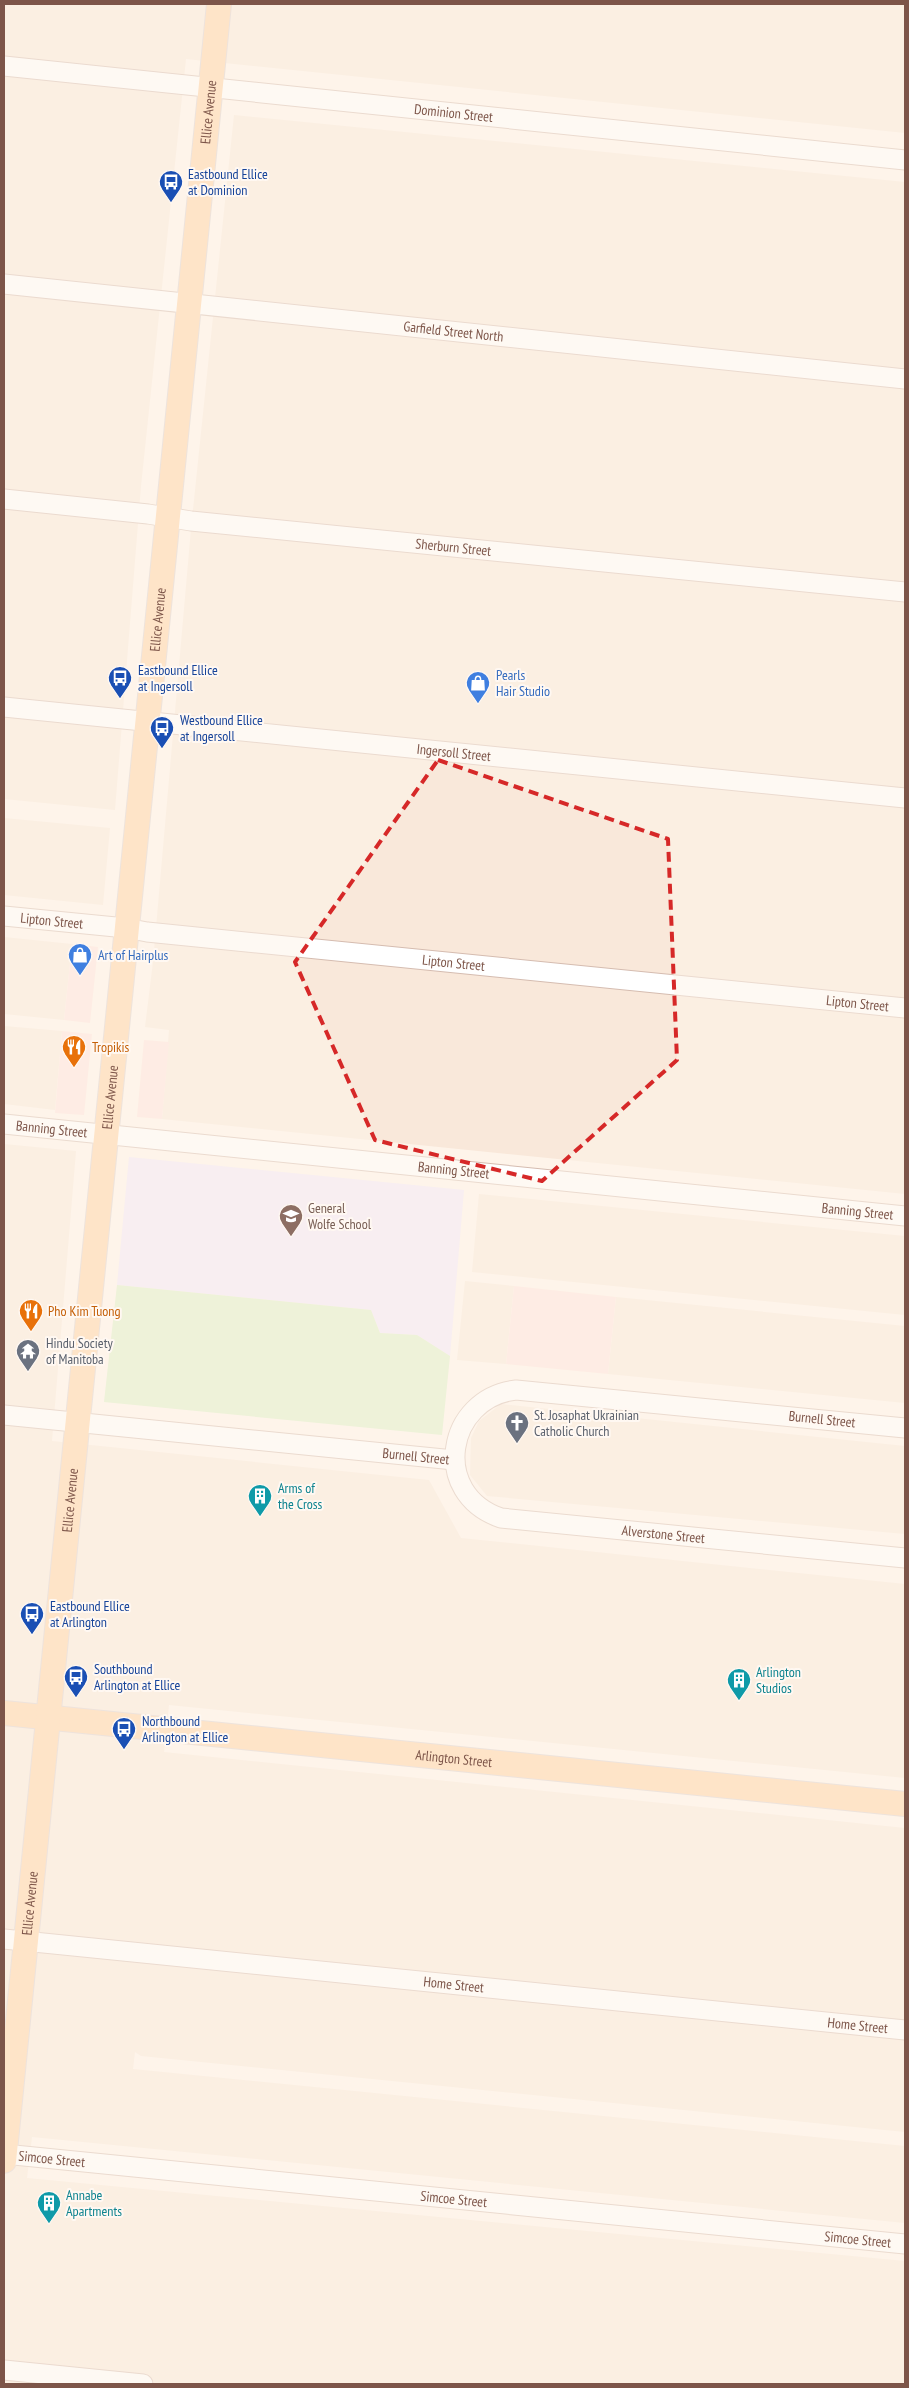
<svg xmlns="http://www.w3.org/2000/svg" width="909" height="2388" font-family="'PT Sans Narrow',sans-serif">
	<style>
		.residential { fill: #f9e8da }
		.commercial { fill: #ffe3dd }
		.education { fill: #f1e6fb }
		.green { fill: #dbefc5 }
		.lines { fill: none; stroke-linecap: round; stroke-linejoin: round }
		.minor-casing { stroke: #d5bcb0; stroke-width: 21 }
		.major-casing { stroke: #dbcfcc; stroke-width: 26 }
		.minor { stroke: #fff; stroke-width: 19 }
		.major { stroke: #ffd0a0; stroke-width: 24 }
		.marked { fill: none; stroke: #d62828; stroke-width: 4; stroke-dasharray: 10 6; stroke-linejoin: round }
		.labels { text-anchor: middle; stroke-width: 4; stroke-linejoin: round; paint-order: stroke }
		.street-label { font-size: 14px; fill: #7d5549; stroke: #fff8f2 }
		.transit-label { font-size: 14px; fill: #164399; stroke: #fff8f2; text-anchor: start }
		.shop-label { font-size: 14px; fill: #366cbe; stroke: #fff8f2; text-anchor: start }
		.food-label { font-size: 14px; fill: #c56008; stroke: #fff8f2; text-anchor: start }
		.education-label { font-size: 14px; fill: #785e54; stroke: #fff8f2; text-anchor: start }
		.worship-label { font-size: 14px; fill: #5b616d; stroke: #fff8f2; text-anchor: start }
		.culture-label { font-size: 14px; fill: #0d838f; stroke: #fff8f2; text-anchor: start }
	</style>
	<rect width="100%" height="100%" fill="#fef4ea"/>
	<path class="residential" d="M4 4H905V133L186 59 141 486 115 810 4 799Z
		M234 115 905 182V1194L162 1119 169 1030 145 1027 153 962 191 529Z
		M4 818 110 828 103 905 4 895Z
		M4 937 72 944 64 1020 4 1014Z
		M4 1026 62 1031 55 1110 4 1104Z
		M4 1144 76 1151 52 1441 429 1480 461 1538 905 1584V1778L169 1705 164 1752 905 1828V2132L141 2056 135 2052 133 2069 905 2146V2223L32 2137 27 2178 905 2261V2384H4Z
		M479 1194 905 1236V1315L472 1272Z
		M465 1281 514 1286 506 1364 457 1360Z
		M616 1297 905 1326V1403L608 1374Z
		M501 1404 905 1446V1534L487 1496 470 1475 471 1438 479 1421Z"/>
	<path class="commercial" d="M72 944 98 947 90 1023 64 1020Z
		M62 1031 92 1034 84 1115 55 1113Z
		M144 1040 169 1042 162 1119 137 1117Z
		M514 1286 616 1297 608 1374 506 1364Z"/>
	<path class="education" d="M129 1157 464 1190 450 1356 417 1335 380 1333 371 1310 117 1285Z"/>
	<path class="green" d="M117 1285 371 1310 380 1333 417 1335 450 1356 442 1435 104 1402Z"/>
	<g class="lines">
		<g class="minor-casing">
			<g id="minor">
				<path id="s1" d="M4 66 905 160"/>
				<path id="s2" d="M4 284 905 379"/>
				<path id="s3" d="M4 499 148 514 191 521 905 592"/>
				<path id="s4" d="M4 707 905 798"/>
				<path id="s5" d="M4 916 126 928 147 932 905 1008"/>
				<path id="s6" d="M4 1124 905 1216"/>
				<path id="s7" d="M4 1415 454 1460"/>
				<path id="s8" d="M905 1428 516 1390C446 1398 430 1494 501 1518L905 1558"/>
				<path id="s9" d="M4 1939 905 2030"/>
				<path id="s10" d="M4 2154 905 2244"/>
				<path d="M4 2370 143 2384"/>
			</g>
		</g>
		<g class="major-casing">
			<g id="major">
				<path id="s11" d="M4 1713 905 1804"/>
				<path id="s12" d="M4 2161 219 4"/>
			</g>
		</g>
		<use href="#minor" class="minor"/>
		<use href="#major" class="major"/>
	</g>
	<path d="M0 0H909V2388H0ZM438 760 668 839 677 1060 542 1181 375 1140 295 962Z" fill="#fef4ea" fill-opacity=".55" fill-rule="evenodd"/>
	<path class="marked" d="M438 760 668 839 677 1060 542 1181 375 1140 295 962Z"/>
	<defs>
		<g id="bus-pin" transform="scale(1.25)"><path d="M0 17L-7.5 6A9.5 9.5 0 1 1 7.5 6Z" fill="#1a4fb4" stroke="#fff8f2"/><path d="M-5-6H5V4H4V6H2V4H-2V6H-4V4H-5ZM-3.5-4V0h7V-4ZM-3.5 1.2v1.5H-2V1.2ZM2 1.2v1.5H3.5V1.2Z" fill="#fff"/></g>
		<g id="shop-pin" transform="scale(1.25)"><path d="M0 17L-7.5 6A9.5 9.5 0 1 1 7.5 6Z" fill="#3f7fe0" stroke="#fff8f2"/><path d="M-5-2.5h2.3a2.7 3.5 0 0 1 5.4 0H5L5.5 6h-11ZM-1.5-2.5h3a1.5 2.3 0 0 0-3 0Z" fill="#fff"/></g>
		<g id="restaurant-pin" transform="scale(1.25)"><path d="M0 17L-7.5 6A9.5 9.5 0 1 1 7.5 6Z" fill="#e8710a" stroke="#fff8f2"/><path d="M-5-6h1v4h1v-4h1v4h1v-4h1v5L-1.5 .5V6h-2V.5L-5-1ZM5-6V6H3V1.5H1.5Q1.5-4 5-6Z" fill="#fff"/></g>
		<g id="school-pin" transform="scale(1.25)"><path d="M0 17L-7.5 6A9.5 9.5 0 1 1 7.5 6Z" fill="#8d6e63" stroke="#fff8f2"/><path d="M0-5L7-2L0 1L-7-2ZM-4 1L0 2.5L4 1V4Q0 6-4 4Z" fill="#fff"/></g>
		<g id="temple-pin" transform="scale(1.25)"><path d="M0 17L-7.5 6A9.5 9.5 0 1 1 7.5 6Z" fill="#6b7280" stroke="#fff8f2"/><path d="M0-6L5-2H3V0L6.5 2.5H4V6H1.5V3h-3V6H-4V2.5H-6.5L-3 0V-2H-5Z" fill="#fff"/></g>
		<g id="church-pin" transform="scale(1.25)"><path d="M0 17L-7.5 6A9.5 9.5 0 1 1 7.5 6Z" fill="#6b7280" stroke="#fff8f2"/><path d="M-1.2-6h2.4v3.5h3.3v2.4h-3.3V6h-2.4V-.1h-3.3v-2.4h3.3Z" fill="#fff"/></g>
		<g id="building-pin" transform="scale(1.25)"><path d="M0 17L-7.5 6A9.5 9.5 0 1 1 7.5 6Z" fill="#0f9aa8" stroke="#fff8f2"/><path d="M-4-6H4V6H1V3H-1V6H-4ZM-2.5-4.3h1.7v1.8h-1.7ZM.8-4.3h1.7v1.8H.8ZM-2.5-1h1.7V.8h-1.7ZM.8-1h1.7V.8H.8Z" fill="#fff"/></g>
	</defs>
	<g fill-rule="evenodd">
		<use href="#bus-pin" x="171" y="182"/>
		<use href="#bus-pin" x="120" y="678"/>
		<use href="#shop-pin" x="478" y="683"/>
		<use href="#bus-pin" x="162" y="728"/>
		<use href="#shop-pin" x="80" y="955"/>
		<use href="#restaurant-pin" x="74" y="1047"/>
		<use href="#school-pin" x="291" y="1216"/>
		<use href="#restaurant-pin" x="31" y="1311"/>
		<use href="#temple-pin" x="28" y="1351"/>
		<use href="#church-pin" x="517" y="1423"/>
		<use href="#building-pin" x="260" y="1496"/>
		<use href="#bus-pin" x="32" y="1614"/>
		<use href="#bus-pin" x="76" y="1677"/>
		<use href="#building-pin" x="739" y="1680"/>
		<use href="#bus-pin" x="124" y="1729"/>
		<use href="#building-pin" x="49" y="2203"/>
	</g>
	<g class="labels">
		<g class="street-label">
			<text dy="5" stroke="none"><textPath href="#s12" startOffset="2059">Ellice Avenue</textPath></text>
			<text dy="5" stroke="none"><textPath href="#s1" startOffset="452">Dominion Street</textPath></text>
			<text dy="5" stroke="none"><textPath href="#s2" startOffset="452">Garfield Street North</textPath></text>
			<text dy="5" stroke="none"><textPath href="#s3" startOffset="452">Sherburn Street</textPath></text>
			<text dy="5" stroke="none"><textPath href="#s12" startOffset="1549">Ellice Avenue</textPath></text>
			<text dy="5" stroke="none"><textPath href="#s4" startOffset="452">Ingersoll Street</textPath></text>
			<text dy="5" stroke="none"><textPath href="#s5" startOffset="48">Lipton Street</textPath></text>
			<text dy="5" stroke="none"><textPath href="#s5" startOffset="452">Lipton Street</textPath></text>
			<text dy="5" stroke="none"><textPath href="#s5" startOffset="858">Lipton Street</textPath></text>
			<text dy="5" stroke="none"><textPath href="#s12" startOffset="1069">Ellice Avenue</textPath></text>
			<text dy="5" stroke="none"><textPath href="#s6" startOffset="48">Banning Street</textPath></text>
			<text dy="5" stroke="none"><textPath href="#s6" startOffset="452">Banning Street</textPath></text>
			<text dy="5" stroke="none"><textPath href="#s6" startOffset="858">Banning Street</textPath></text>
			<text transform="translate(822 1419) rotate(6)" y="5">Burnell Street</text>
			<text dy="5" stroke="none"><textPath href="#s7" startOffset="414">Burnell Street</textPath></text>
			<text dy="5" stroke="none"><textPath href="#s12" startOffset="664">Ellice Avenue</textPath></text>
			<text dy="5" stroke="none"><textPath href="#s8" startOffset="735">Alverstone Street</textPath></text>
			<text dy="5" stroke="none"><textPath href="#s11" startOffset="452">Arlington Street</textPath></text>
			<text dy="5" stroke="none"><textPath href="#s12" startOffset="259">Ellice Avenue</textPath></text>
			<text dy="5" stroke="none"><textPath href="#s9" startOffset="452">Home Street</textPath></text>
			<text dy="5" stroke="none"><textPath href="#s9" startOffset="858">Home Street</textPath></text>
			<text dy="5" stroke="none"><textPath href="#s10" startOffset="48">Simcoe Street</textPath></text>
			<text dy="5" stroke="none"><textPath href="#s10" startOffset="452">Simcoe Street</textPath></text>
			<text dy="5" stroke="none"><textPath href="#s10" startOffset="858">Simcoe Street</textPath></text>
		</g>
		<g class="transit-label">
			<text x="188" y="179">Eastbound Ellice<tspan x="188" dy="16">at Dominion</tspan></text>
			<text x="138" y="675">Eastbound Ellice<tspan x="138" dy="16">at Ingersoll</tspan></text>
			<text x="180" y="725">Westbound Ellice<tspan x="180" dy="16">at Ingersoll</tspan></text>
			<text x="50" y="1611">Eastbound Ellice<tspan x="50" dy="16">at Arlington</tspan></text>
			<text x="94" y="1674">Southbound<tspan x="94" dy="16">Arlington at Ellice</tspan></text>
			<text x="142" y="1726">Northbound<tspan x="142" dy="16">Arlington at Ellice</tspan></text>
		</g>
		<g class="shop-label">
			<text x="496" y="680">Pearls<tspan x="496" dy="16">Hair Studio</tspan></text>
			<text x="98" y="960">Art of Hairplus</text>
		</g>
		<g class="food-label">
			<text x="92" y="1052">Tropikis</text>
			<text x="48" y="1316">Pho Kim Tuong</text>
		</g>
		<g class="education-label">
			<text x="308" y="1213">General<tspan x="308" dy="16">Wolfe School</tspan></text>
		</g>
		<g class="worship-label">
			<text x="46" y="1348">Hindu Society<tspan x="46" dy="16">of Manitoba</tspan></text>
			<text x="534" y="1420">St. Josaphat Ukrainian<tspan x="534" dy="16">Catholic Church</tspan></text>
		</g>
		<g class="culture-label">
			<text x="278" y="1493">Arms of<tspan x="278" dy="16">the Cross</tspan></text>
			<text x="756" y="1677">Arlington<tspan x="756" dy="16">Studios</tspan></text>
			<text x="66" y="2200">Annabe<tspan x="66" dy="16">Apartments</tspan></text>
		</g>
	</g>
	<rect width="909" height="2388" fill="none" stroke="#7d5549" stroke-width="10"/>
</svg>
